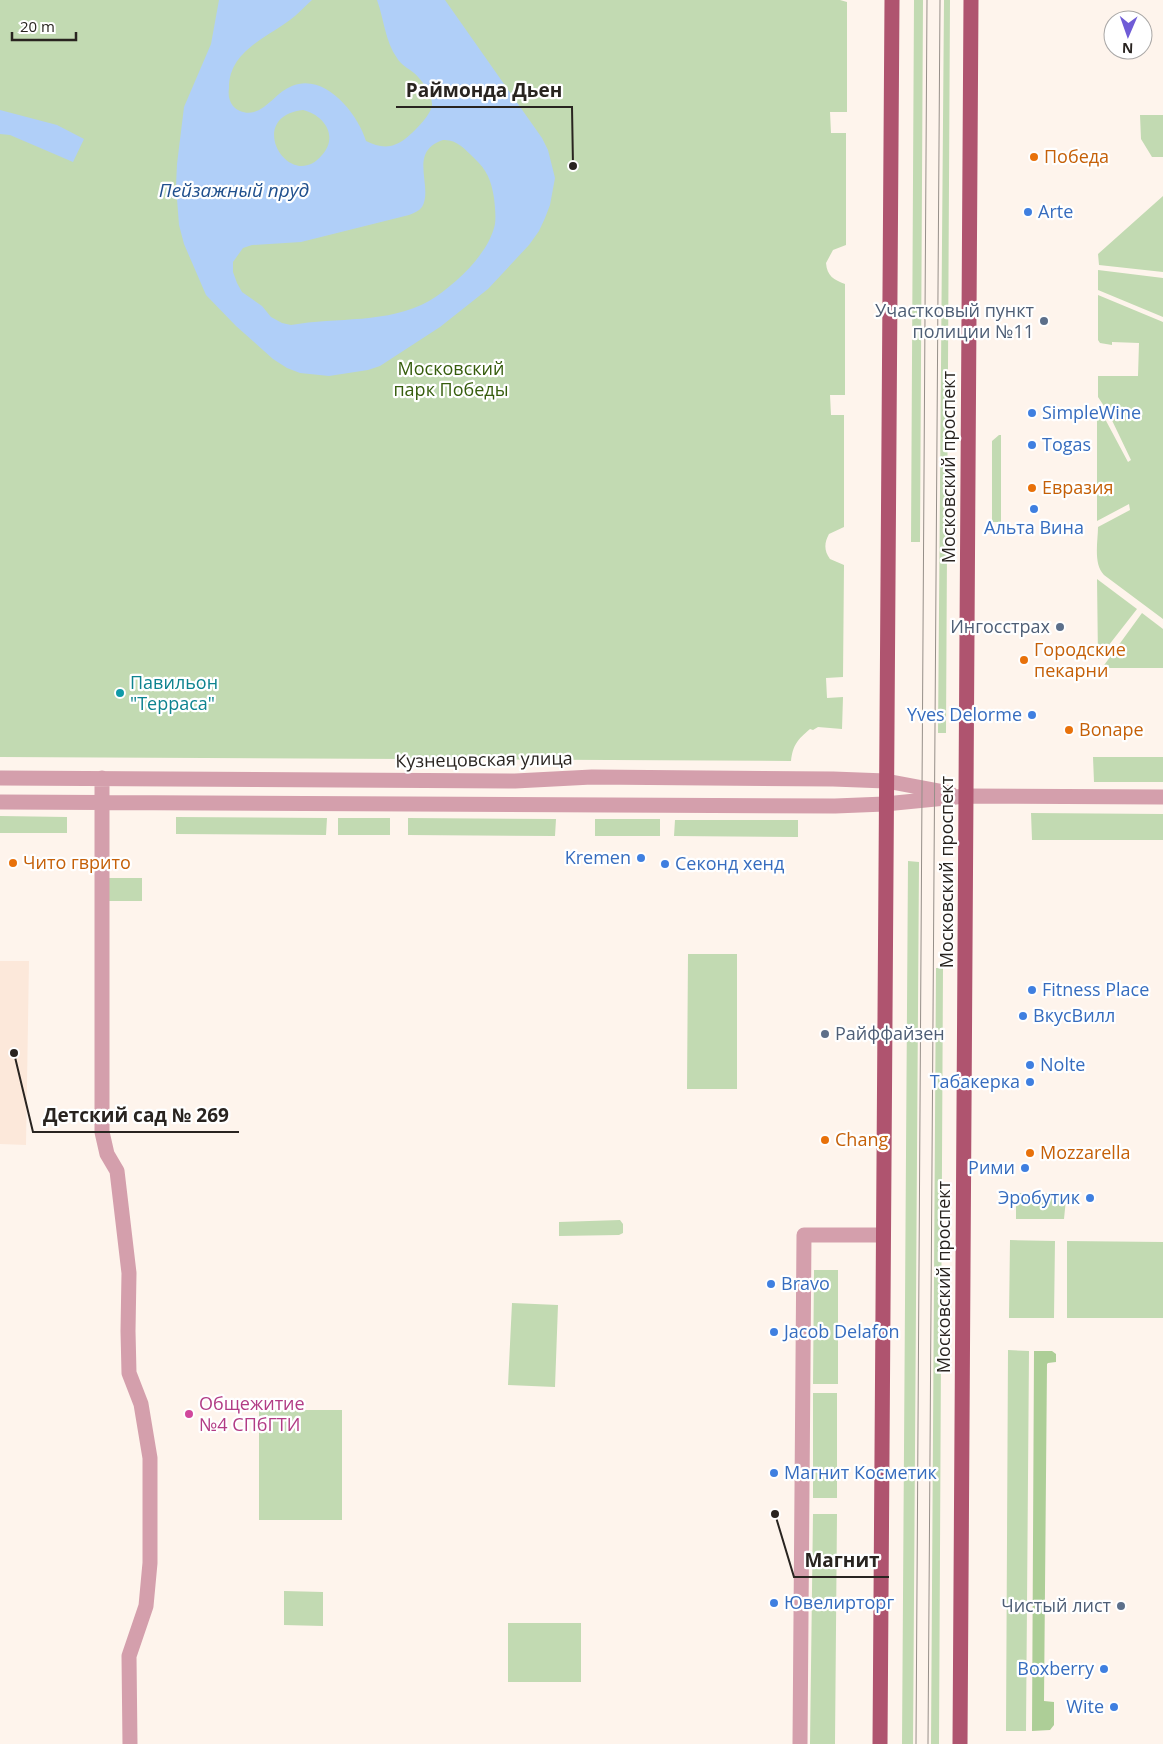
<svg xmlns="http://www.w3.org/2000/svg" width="1163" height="1744" font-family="'Open Sans',sans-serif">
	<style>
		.built { fill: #fce8da }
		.green { fill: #c2dab2 }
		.forest { fill: #adce97 }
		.water { fill: #b0cff8; fill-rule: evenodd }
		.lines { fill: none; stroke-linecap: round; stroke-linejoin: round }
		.minor { stroke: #d49fac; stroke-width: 15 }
		.primary { stroke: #af546f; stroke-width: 15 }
		.tram { stroke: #968f89; stroke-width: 1 }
		.food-dot { fill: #e8710a; stroke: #fff; stroke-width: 2 }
		.shop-dot { fill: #3f7fe0; stroke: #fff; stroke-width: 2 }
		.service-dot { fill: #5c6f8a; stroke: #fff; stroke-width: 2 }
		.culture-dot { fill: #0f9aa8; stroke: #fff; stroke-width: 2 }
		.hotel-dot { fill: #d1479c; stroke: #fff; stroke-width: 2 }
		.labels { text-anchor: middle; stroke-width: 4.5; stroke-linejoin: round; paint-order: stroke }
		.food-label { font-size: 18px; fill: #c56008; stroke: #fff; text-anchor: start }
		.shop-label { font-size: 18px; fill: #366cbe; stroke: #fff; text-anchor: start }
		.service-label { font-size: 18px; fill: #4e5e75; stroke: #fff; text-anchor: end }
		.park-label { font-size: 18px; fill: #365d0d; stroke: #fff }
		.street-label { font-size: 18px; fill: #292420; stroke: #fff }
		.culture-label { font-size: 18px; fill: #0d838f; stroke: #fff; text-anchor: start }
		.hotel-label { font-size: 18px; fill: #b23c85; stroke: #fff; text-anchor: start }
		.water-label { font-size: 19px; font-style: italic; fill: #20508d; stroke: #fff }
		.leader { fill: none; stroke: #292420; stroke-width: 2 }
		.callout-dot { fill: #292420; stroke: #fff; stroke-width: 2 }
		.callout-label { font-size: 19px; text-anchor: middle; font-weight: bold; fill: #292420; stroke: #fff; stroke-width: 4.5; stroke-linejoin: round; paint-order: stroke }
	</style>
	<rect width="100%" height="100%" fill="#fef4ec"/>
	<path class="built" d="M0 961H29L26 1145 0 1144Z"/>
	<path class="green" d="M0 0H840L847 2V112H830L831 133H846V245L833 250 826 263C827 276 834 280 845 284V395H830L831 415H844V527L829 534C824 543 824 551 830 559L844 565 843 677 826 678 827 698 843 697 842 729 818 727 813 730 810 729C797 740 793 745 791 761L0 757Z
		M914 0H923L920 542H911Z
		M944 0H950L946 733H938Z
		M1140 115H1163V157H1152L1141 139Z
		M1163 196V272L1099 265 1098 254Z
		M1098 270 1163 278V317L1098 290Z
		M1098 295 1163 322V619L1104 575C1093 564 1098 541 1098 527L1130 510 1129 504 1097 521V407L1104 417 1128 462 1131 460 1108 412 1098 397V376H1138L1139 343 1112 342V345L1100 343 1098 340Z
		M999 435H1001V522H992V441Z
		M1097 579 1137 609 1098 659Z
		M1142 613 1163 629V668H1102Z
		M1093 757H1163V782H1094Z
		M1031 813 1163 814V840H1032Z
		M0 816 67 817V833H0Z
		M176 817 327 818 326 835 176 834Z
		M338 818H390V835H338Z
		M408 818 556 819 555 836 408 835Z
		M595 819H660V836H595Z
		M675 820H798V837L674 836Z
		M908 861 919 862 913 1744H902Z
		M107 878H142V901H107Z
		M688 954H737V1089H687Z
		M936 968H943L939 1744H931Z
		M1016 1193 1062 1194 1066 1199 1064 1219H1016Z
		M620 1220 623 1224V1233L619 1235 559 1236V1222Z
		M1010 1240 1055 1241 1054 1318H1009Z
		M1067 1241 1163 1242V1318H1067Z
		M814 1270H838V1384H813Z
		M512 1303 558 1305 555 1387 508 1385Z
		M1008 1350 1029 1351 1026 1731H1006Z
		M813 1393H837V1498H813Z
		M259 1410H342V1520H259Z
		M813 1514H837L835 1744H810Z
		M284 1591 323 1592V1626L284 1625Z
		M508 1623H581V1682H508Z"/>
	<path class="forest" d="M1034 1351H1052L1056 1354V1362L1048 1363 1047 1364 1044 1701 1054 1702V1725L1050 1730 1032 1731Z"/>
	<path class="water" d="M219 0H312C306 5 301 11 295 16 270 37 229 49 229 88 228 95 229 101 233 106 238 112 247 114 254 112 268 108 278 91 292 86 325 72 358 114 366 141 380 148 392 149 405 139 413 133 430 116 432 106 433 95 422 80 414 73 408 68 401 65 397 58 385 41 384 19 377 0H445L542 138 548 150 555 178 550 205 545 218 539 231 529 245 488 289 440 327 380 366 368 370 329 376 300 373 287 368 273 359 236 326 206 295 184 244 179 225 176 186 177 164 184 107 211 44ZM303 110C324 115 339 136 322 155 290 194 243 117 303 110ZM443 140C456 139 465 149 474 158 487 170 491 180 494 198 495 207 496 216 495 224 489 254 454 286 429 301 388 324 337 317 291 325L282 323 271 317 262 306 242 292 237 283 233 272V262L243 248 252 245 301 242 409 215C414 213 419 211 422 207 434 187 407 152 443 140Z
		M0 110 57 125 84 139 73 162 10 135 0 134Z"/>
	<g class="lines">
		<path class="minor" d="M0 778 515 781 592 777 833 779 886 781 950 793
			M102 778V1132L107 1154 117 1171 129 1273 128 1331 129 1373 141 1404 150 1458V1563L146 1606 129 1656 130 1744
			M0 802 835 806 885 804 966 796 1163 797
			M800 1744 804 1235H883"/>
		<path class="primary" d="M880 1744 892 0
			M960 1744 971 0"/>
		<path class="tram" d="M916 1744 927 0
			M928 1744 940 0"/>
	</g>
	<g class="food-dot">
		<circle cx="1034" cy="157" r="5"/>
		<circle cx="1032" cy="488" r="5"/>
		<circle cx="1024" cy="660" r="5"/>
		<circle cx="1069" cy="730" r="5"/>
		<circle cx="13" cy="863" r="5"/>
		<circle cx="825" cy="1140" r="5"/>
		<circle cx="1030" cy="1153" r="5"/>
	</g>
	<g class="shop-dot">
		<circle cx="1028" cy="212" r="5"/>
		<circle cx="1032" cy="413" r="5"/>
		<circle cx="1032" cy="445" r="5"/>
		<circle cx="1034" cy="509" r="5"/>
		<circle cx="1032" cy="715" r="5"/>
		<circle cx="641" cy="858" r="5"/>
		<circle cx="665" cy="864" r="5"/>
		<circle cx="1032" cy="990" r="5"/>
		<circle cx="1023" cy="1016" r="5"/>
		<circle cx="1030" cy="1065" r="5"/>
		<circle cx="1030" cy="1082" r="5"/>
		<circle cx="1025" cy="1168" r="5"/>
		<circle cx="1090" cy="1198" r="5"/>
		<circle cx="771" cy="1284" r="5"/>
		<circle cx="774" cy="1332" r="5"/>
		<circle cx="774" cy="1473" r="5"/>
		<circle cx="774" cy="1603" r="5"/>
		<circle cx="1104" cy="1669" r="5"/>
		<circle cx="1114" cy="1707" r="5"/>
	</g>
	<g class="service-dot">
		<circle cx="1044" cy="321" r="5"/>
		<circle cx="1060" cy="627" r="5"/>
		<circle cx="825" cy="1034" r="5"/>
		<circle cx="1121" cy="1606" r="5"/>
	</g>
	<circle class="culture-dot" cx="120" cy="693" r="5"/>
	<circle class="hotel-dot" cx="189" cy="1414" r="5"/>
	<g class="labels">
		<g class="food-label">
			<text x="1044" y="163">Победа</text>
			<text x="1042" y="494">Евразия</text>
			<text x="1034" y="656">Городские<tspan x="1034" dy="21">пекарни</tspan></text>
			<text x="1079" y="736">Bonape</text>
			<text x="23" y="869">Чито гврито</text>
			<text x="835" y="1146">Chang</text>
			<text x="1040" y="1159">Mozzarella</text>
		</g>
		<g class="shop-label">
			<text x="1038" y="218">Arte</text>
			<text x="1042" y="419">SimpleWine</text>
			<text x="1042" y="451">Togas</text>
			<text x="1034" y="534" text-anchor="middle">Альта Вина</text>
			<text x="1022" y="721" text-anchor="end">Yves Delorme</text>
			<text x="631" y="864" text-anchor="end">Kremen</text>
			<text x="675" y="870">Секонд хенд</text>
			<text x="1042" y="996">Fitness Place</text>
			<text x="1033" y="1022">ВкусВилл</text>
			<text x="1040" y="1071">Nolte</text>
			<text x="1020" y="1088" text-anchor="end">Табакерка</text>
			<text x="1015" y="1174" text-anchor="end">Рими</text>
			<text x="1080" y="1204" text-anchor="end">Эробутик</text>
			<text x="781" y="1290">Bravo</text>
			<text x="784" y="1338">Jacob Delafon</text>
			<text x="784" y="1479">Магнит Косметик</text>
			<text x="784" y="1609">Ювелирторг</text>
			<text x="1094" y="1675" text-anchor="end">Boxberry</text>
			<text x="1104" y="1713" text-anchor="end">Wite</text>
		</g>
		<g class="service-label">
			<text x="1034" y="317">Участковый пункт<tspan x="1034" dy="21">полиции №11</tspan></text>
			<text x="1050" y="633">Ингосстрах</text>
			<text x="835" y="1040" text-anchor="start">Райффайзен</text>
			<text x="1111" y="1612">Чистый лист</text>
		</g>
		<g class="park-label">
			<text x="451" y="375">Московский<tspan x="451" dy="21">парк Победы</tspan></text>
		</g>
		<g class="street-label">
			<text transform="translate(949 467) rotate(-90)" y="6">Московский проспект</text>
			<text transform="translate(484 760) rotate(-1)" y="6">Кузнецовская улица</text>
			<text transform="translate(947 872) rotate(-90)" y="6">Московский проспект</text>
			<text transform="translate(944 1277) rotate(-90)" y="6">Московский проспект</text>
		</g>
		<g class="culture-label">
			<text x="130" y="689">Павильон<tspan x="130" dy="21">"Терраса"</tspan></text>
		</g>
		<g class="hotel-label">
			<text x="199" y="1410">Общежитие<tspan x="199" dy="21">№4 СПбГТИ</tspan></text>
		</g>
		<g class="water-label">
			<text x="234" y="197">Пейзажный пруд</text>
		</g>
	</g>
	<path class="leader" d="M573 166L572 107H396M14 1053L33 1132H239M775 1514L794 1577H889"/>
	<g class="callout-dot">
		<circle cx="573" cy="166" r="5"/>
		<circle cx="14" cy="1053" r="5"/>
		<circle cx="775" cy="1514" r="5"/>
	</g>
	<g class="callout-label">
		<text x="484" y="97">Раймонда Дьен</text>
		<text x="136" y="1122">Детский сад № 269</text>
		<text x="842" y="1567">Магнит</text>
	</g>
	<g transform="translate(1128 35) rotate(182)"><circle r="24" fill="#ffffff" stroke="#a9a7a6"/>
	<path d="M0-4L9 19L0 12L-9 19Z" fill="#6f5cd6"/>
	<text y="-8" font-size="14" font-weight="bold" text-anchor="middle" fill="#292420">N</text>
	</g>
	<path d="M12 32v8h64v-8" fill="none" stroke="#292420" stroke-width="2.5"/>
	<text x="20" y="32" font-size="15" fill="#292420" stroke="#ffffff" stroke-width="4" paint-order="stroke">20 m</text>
</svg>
